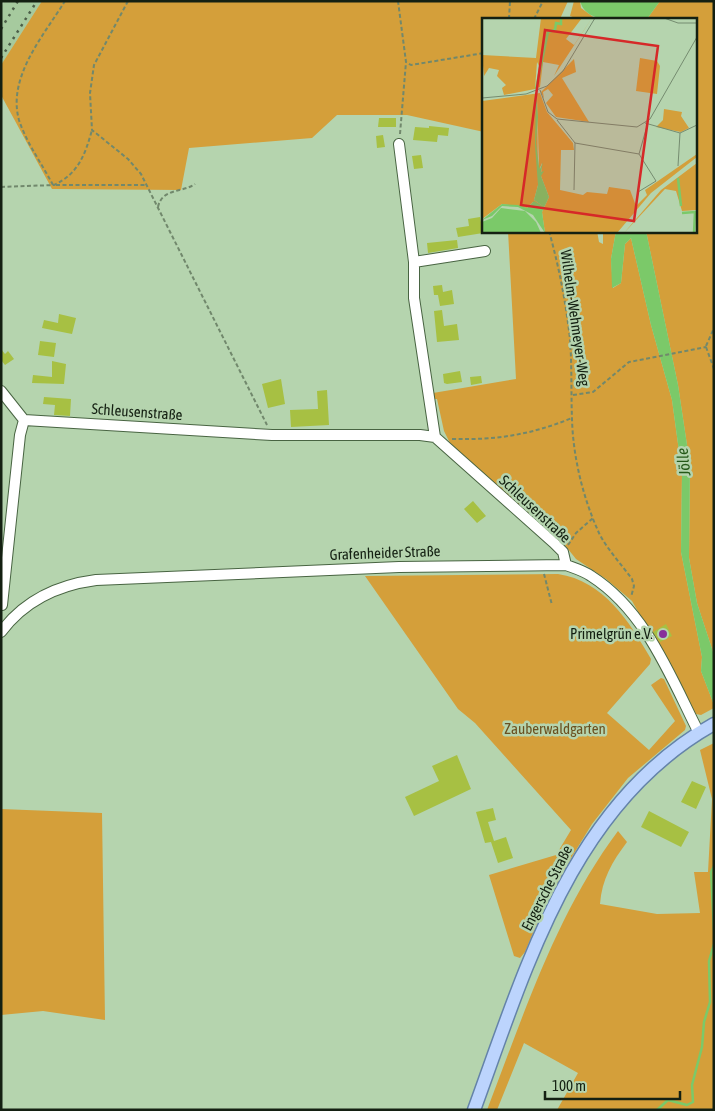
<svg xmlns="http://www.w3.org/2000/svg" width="715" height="1111" font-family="'Asap Condensed',sans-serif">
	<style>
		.built { fill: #a6ca9e }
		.green { fill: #d49f3a }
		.water { fill: #7bc969 }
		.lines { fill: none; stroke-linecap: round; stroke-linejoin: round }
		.stream { stroke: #7bc969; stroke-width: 2.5 }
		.building { fill: #a7c043 }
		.minor-casing { stroke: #486442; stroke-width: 12 }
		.major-casing { stroke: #6483a9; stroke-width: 15 }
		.path { stroke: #71886c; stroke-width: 2; stroke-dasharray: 4 2.5; stroke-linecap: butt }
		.minor { stroke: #fff; stroke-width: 10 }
		.major { stroke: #bcd4fd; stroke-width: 12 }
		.rail { stroke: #4c5f48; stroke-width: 2.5; stroke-dasharray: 2.5 5; stroke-linecap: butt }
		.poi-dot { fill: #872e9a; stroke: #b5d4ae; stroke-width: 2 }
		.labels { text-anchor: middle; stroke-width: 5; stroke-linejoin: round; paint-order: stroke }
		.street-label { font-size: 15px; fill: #142012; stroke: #b5d4ae }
		.poi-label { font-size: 15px; fill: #142012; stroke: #b5d4ae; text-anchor: end }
		.park-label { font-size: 15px; fill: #6a5020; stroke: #b5d4ae }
		.water-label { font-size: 16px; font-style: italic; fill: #245818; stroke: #b5d4ae }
		.inset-river { fill: none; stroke: #7bc969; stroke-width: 2.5 }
		.inset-road { fill: none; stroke: #758c70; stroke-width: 1 }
		.view { fill: #d62828; fill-opacity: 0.15; stroke: #d62828; stroke-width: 2.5 }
		.inset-edge { fill: none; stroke: #142012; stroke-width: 2.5 }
	</style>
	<rect width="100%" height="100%" fill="#b5d4ae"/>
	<path class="built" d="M5 1H42L1 65V7Z"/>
	<path class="green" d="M42 1H568L560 19H484V132L407 115H337L312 138 189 148 181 190 52 189 1 95V65Z
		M574 1H580L581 8 596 19H578L570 16Z
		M660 1H714V655L697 603 689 558 690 465 678 385 646 231H696V19H647Z
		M508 231H597L599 242 603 244V231H616L611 259 613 288 621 283 625 244 631 238 651 325 672 400 682 473 681 552 702 657 701 671 714 705V708L701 715 696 714 632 601 606 579 576 559 560 539 492 482 450 443 444 431 437 399H434L433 393 516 379Z
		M558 574C604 581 629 621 651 659L650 664 607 713 649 750 675 721 651 685 661 678 664 679 686 726 685 730 628 778 592 824 568 863 543 909 525 952 520 958 514 956 489 875 556 855 571 830 475 723 458 709 365 576Z
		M714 743V1110H557L578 1073 524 1043 497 1110H487C524 1014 556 914 618 831L627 842C612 862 602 879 600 904L657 914 700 913 694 872H708L712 799 700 750Z
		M1 809 102 813 105 1020 43 1011 1 1015Z"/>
	<path class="water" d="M580 1H660L647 19C627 19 587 27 580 1Z
		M616 231H646L678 385 690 465 689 558 697 603 714 655V705L701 671 702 657 681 552 682 473 672 400 651 325 631 238 625 244 621 283 612 288 611 259Z"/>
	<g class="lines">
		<path class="stream" d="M714 866 711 872 714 930
			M657 1110 668 1100 687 1105 693 1102 692 1085 702 1047 704 1022 710 1002 709 961 714 944"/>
	</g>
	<path class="building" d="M379 118H396V127H378Z
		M429 126 449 128 448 136 438 135 437 142 413 140 415 127 429 128Z
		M383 135 385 147 377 148 376 136Z
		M421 155 423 168 414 169 412 156Z
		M480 217 483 233 458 237 456 228 469 226 468 219Z
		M457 240 458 248 428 253 427 243Z
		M442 285 443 292 452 290 454 304 440 306 438 295H434L433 286Z
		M442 310 444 326 457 324 459 340 437 342 434 311Z
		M59 314 76 318 72 334 42 328 44 320 58 323Z
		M40 341 56 343 54 357 38 355Z
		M1 349 5 354 8 351 14 359 5 365 1 360Z
		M52 361 66 364 64 384 32 383 33 375 52 377Z
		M460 371 462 382 447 384 444 383 443 374Z
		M481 376 482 383 471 385 470 377Z
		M281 379 285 404 268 408 262 384Z
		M327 390 329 425 291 427 290 410 318 409 317 391Z
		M44 397 71 399 70 416 54 415 55 405 43 404Z
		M473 501 486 516 477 523 464 509Z
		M666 624 672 636 660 642 653 632Z
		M457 755 471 789 414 816 405 797 439 781 432 766Z
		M692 781 706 787 696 809 681 802Z
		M493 808 496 820 488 822 494 841 506 837 513 858 498 863 491 842 485 843 476 812Z
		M649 811 689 832 681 847 641 827Z"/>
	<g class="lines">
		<g class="minor-casing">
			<path id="minor" d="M399 144 414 262V298L435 437
				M414 262 485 251
				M1 391 24 420
				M24 420 272 435H420L435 437 554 543 563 552 566 565
				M2 605 20 435 24 420
				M1 632C24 601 58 585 96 580L399 567 566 565C574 568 584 571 591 576 646 611 671 678 699 733"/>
		</g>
		<g class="major-casing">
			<path id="major" d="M474 1110C526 968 572 803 714 724"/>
		</g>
		<path class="path" d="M128 1 94 65 90 93 92 130 128 159 141 174 267 425
			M398 1 406 62 411 65 484 53
			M509 19 510 1
			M534 19 543 1
			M400 134 406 62
			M53 185C42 164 26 142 19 120 7 77 44 35 65 1
			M56 185H146
			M1 187 54 185C78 174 85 155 92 130
			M158 207C162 188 182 193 195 184
			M549 231C559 267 566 303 570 339 572 366 571 392 572 419 573 457 583 498 599 533 607 549 621 564 632 579L634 586 631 597
			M706 346 714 328
			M706 347 714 369
			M573 395 593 392 629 362 706 347
			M452 439C497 440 530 435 572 418
			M568 545 576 533 593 518
			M544 574 552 605"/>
		<use href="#minor" class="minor"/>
		<use href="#major" class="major"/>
		<path class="rail" d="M1 29 18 1
			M1 58 37 1"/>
	</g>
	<circle class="poi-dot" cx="663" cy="634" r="5"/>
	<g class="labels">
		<g class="street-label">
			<text transform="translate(575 318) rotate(82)" y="5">Wilhelm-Wehmeyer-Weg</text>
			<text transform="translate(137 412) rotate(4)" y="5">Schleusenstraße</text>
			<text transform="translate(535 509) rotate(43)" y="5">Schleusenstraße</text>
			<text transform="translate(385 553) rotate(-2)" y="5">Grafenheider Straße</text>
			<text transform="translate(547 888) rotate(-63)" y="5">Engersche Straße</text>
		</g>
		<g class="poi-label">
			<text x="653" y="639">Primelgrün e.V.</text>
		</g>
		<g class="park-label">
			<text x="555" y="734">Zauberwaldgarten</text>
		</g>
		<g class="water-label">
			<text transform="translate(683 462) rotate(-96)" y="6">Jölle</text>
		</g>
	</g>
	<g transform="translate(482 18)">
		<rect width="215" height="215" fill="#b5d4ae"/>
		<path d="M59 0H100L84 21 92 27 110 0 72 58 77 47 61 44 58 69 54 70 57 48 55 44 53 71 22 77 20 70 24 67 15 58 17 52 7 50 2 58 0 37 54 40ZM158 40 175 43 178 48 175 76 154 73ZM92 41 94 54 80 60 107 104 74 99 64 85 71 77 66 71 61 74 62 81 59 74ZM58 75 65 94 91 125 92 132H79L78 172 101 177 105 174 125 176 127 169 148 172 154 188 165 177 163 172 215 136V139L169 175 135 215H63L60 194 67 179 59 158 60 145 57 152V148L55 76 56 167 52 182 62 189 60 192 51 184 45 190 20 186 0 201V83ZM182 91 200 94 199 98 207 110 199 114 174 109 181 102ZM215 145V192L200 193 194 173 183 171 142 215 179 172Z" fill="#d49f3a"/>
		<path d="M54 76 56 99 54 125 57 148 58 151 61 144 59 154 62 153 59 158 67 179 60 194 63 215 51 197 36 189 20 188 10 198 0 202 20 186 36 187 45 190 52 183 62 189 52 182 56 167 53 127ZM19 190 43 193 54 204 59 215H0V204L10 200Z" fill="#7bc969"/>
		<path class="inset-river" d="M54 71 66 14 73 12 74 5 79 6V0M196 160 199 188M200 195 213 194 212 215"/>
		<path class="inset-road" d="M182 0 196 5H215M58 72 66 94 75 101 155 109 168 101 215 19M0 80 44 76 65 68 81 53 113 0M75 102 93 125 92 172M163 105 198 115 215 107M93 125 157 136M157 136 165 108M196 148 198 115M156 174 174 163 157 136"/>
		<path class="view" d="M63 12 176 28 152 203 39 187Z"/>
		<rect width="215" height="215" class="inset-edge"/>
	</g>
	<rect width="715" height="1111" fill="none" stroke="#142012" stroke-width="5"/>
	<path d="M545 1091v8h135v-8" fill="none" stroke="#142012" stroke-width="2.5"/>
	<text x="552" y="1091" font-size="15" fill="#142012" stroke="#b5d4ae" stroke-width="4" paint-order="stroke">100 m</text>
</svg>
